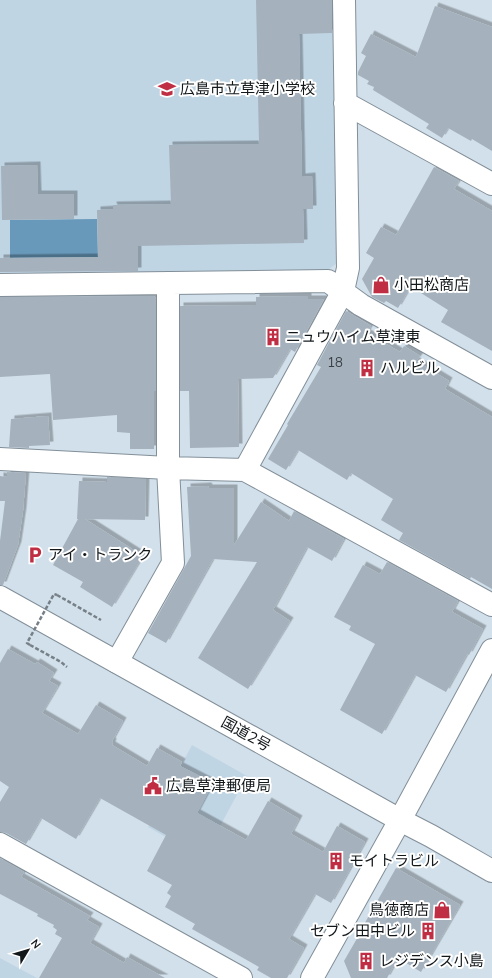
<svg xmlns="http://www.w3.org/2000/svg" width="492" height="978" font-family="Mulish,'Noto Sans JP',sans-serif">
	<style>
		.built { fill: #c0d5e4 }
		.water { fill: #6898ba }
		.building { fill: #a5b2bd; filter: url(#shadow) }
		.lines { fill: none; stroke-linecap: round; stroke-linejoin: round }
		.street-casing { stroke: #828f99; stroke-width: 24 }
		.secondary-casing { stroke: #828f99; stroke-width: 24 }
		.highway-casing { stroke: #828f99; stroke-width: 24 }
		.path { stroke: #778088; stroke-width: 2.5; stroke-dasharray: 4 2; stroke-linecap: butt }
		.street { stroke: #fff; stroke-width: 22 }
		.secondary { stroke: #fff; stroke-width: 22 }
		.highway { stroke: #fff; stroke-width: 22 }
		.path-bridge { stroke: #778088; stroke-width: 2.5; stroke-dasharray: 4 2; stroke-linecap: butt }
		.labels { text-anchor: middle; stroke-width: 4; stroke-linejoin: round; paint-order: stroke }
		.number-label { font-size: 13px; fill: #373e43 }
		.poi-label { font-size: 15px; fill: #12171a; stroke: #fff; text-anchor: start }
		.street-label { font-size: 15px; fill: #12171a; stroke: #fff }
	</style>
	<defs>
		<filter id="shadow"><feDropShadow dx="3.5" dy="-3.5" stdDeviation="0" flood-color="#0004"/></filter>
	</defs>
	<rect width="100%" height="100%" fill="#d2e0eb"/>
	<path class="built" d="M0 0H333L337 263 328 270 0 274Z
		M192 745 247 776 203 858 148 827Z
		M0 958 37 978H0Z"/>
	<path class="water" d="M97 219 98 257 10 258V220Z"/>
	<path class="building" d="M256 0H332V33L299 34 302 177 312 176 313 209H303L304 243 138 246V271L0 272V258L98 257 97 210 114 209 113 205 171 204 169 145 259 144Z
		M435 6 492 27V151L472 139 471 141 448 128 442 138 426 128 429 124 373 90 374 87 367 84 369 81 358 75V72L366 56 361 53 371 34 416 57Z
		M37 165 38 194H74V219L2 220 1 166Z
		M434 167 459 181 454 189 492 211V351L441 322 448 310 413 288 411 291 409 289 398 308 386 301 384 303 372 297 362 279 374 258 366 253 381 227 396 235Z
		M154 296 156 298V391H154V449H130V433L117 432V415L53 420 50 374 0 377V297Z
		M308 296V299H324L295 352 290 349 273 378 238 379 239 447 190 448 189 391H180V306L256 305V297Z
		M346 311 371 326 367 333 400 352 404 346 420 356 416 361 449 381 445 389 492 417V589L471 577 470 579 399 540 403 533 381 520 393 499 351 473 347 480 298 450 286 470 268 459 288 425 287 424 321 367 317 365Z
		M48 416 50 445 29 446V448L9 447 11 419Z
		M7 472 26 473 23 511 18 545 3 585H0V541L5 501H0V476L7 477Z
		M107 477 146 479 145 520 85 519 143 556 112 607 80 587 83 582 53 565 78 519H77L79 481 107 482Z
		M208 486 209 488H234V545L261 502 289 521 294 511 344 539 332 561 307 547 273 610 290 621 248 689 198 658 257 562 213 559 166 643 148 633 191 556 187 487Z
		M387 562 458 601 452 612 483 629 469 655 467 654 446 692 415 675 382 734 340 710 375 644 349 630 351 626 334 617 363 565 380 574Z
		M8 649 35 664 37 662 54 673 49 681 58 686 42 713 78 734 96 705 123 721 112 741 113 742 112 745 147 766 157 748 182 762 180 766 213 783 197 813 246 840 268 801 299 819 291 834 323 852 337 826 365 842 331 903 315 894 289 939 304 948 287 978H271L257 970 259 967 192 929 195 924 165 907 171 896 167 893 172 885 147 871 166 835 100 798 76 839 41 818 26 844 6 833 0 832V802L9 787 0 781V663Z
		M0 858 24 872 21 877 90 916 87 920 99 927 90 943 124 963 127 957 165 978H39L62 938 55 934 57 930 53 927 54 925 37 916 38 914 0 894Z
		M396 868 460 905 421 972 398 958 387 978H351L344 961 359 935H358Z"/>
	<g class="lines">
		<g class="street-casing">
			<path id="street" d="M345 103 492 184
				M0 285 328 281 361 305 492 378
				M0 459 168 468 245 470 492 605
				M245 470 343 291 348 268 344 0
				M117 662 173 563 168 468V283
				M400 820 492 650
				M0 844 241 978"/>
		</g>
		<g class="secondary-casing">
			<path id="secondary" d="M312 978 400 820"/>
		</g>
		<g class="highway-casing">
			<path id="highway" d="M0 597 400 820 431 836 492 871"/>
		</g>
		<path class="path" d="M57 595 101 620
			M30 645 61 662 67 667"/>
		<use href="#street" class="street"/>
		<use href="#secondary" class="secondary"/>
		<use href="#highway" class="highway"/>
		<path class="path-bridge" d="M30 645 27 643 54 594 57 595"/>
	</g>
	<defs>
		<g id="school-bare" transform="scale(1.38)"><path d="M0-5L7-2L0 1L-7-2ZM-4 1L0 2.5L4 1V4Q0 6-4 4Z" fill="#bf2e43" stroke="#fff" stroke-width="2.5" paint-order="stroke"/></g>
		<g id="shop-bare" transform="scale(1.38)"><path d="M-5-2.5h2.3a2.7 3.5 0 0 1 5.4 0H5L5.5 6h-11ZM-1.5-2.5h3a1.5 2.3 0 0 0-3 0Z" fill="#bf2e43" stroke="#fff" stroke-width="2.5" paint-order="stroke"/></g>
		<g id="building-bare" transform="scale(1.38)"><path d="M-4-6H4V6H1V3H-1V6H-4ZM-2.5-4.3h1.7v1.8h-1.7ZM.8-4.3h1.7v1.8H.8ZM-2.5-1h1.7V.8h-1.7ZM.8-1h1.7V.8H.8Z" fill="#bf2e43" stroke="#fff" stroke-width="2.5" paint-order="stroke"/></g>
		<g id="parking-bare" transform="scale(1.38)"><path d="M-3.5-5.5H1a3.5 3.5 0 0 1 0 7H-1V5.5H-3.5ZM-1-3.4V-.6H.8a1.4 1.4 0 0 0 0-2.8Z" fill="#bf2e43" stroke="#fff" stroke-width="2.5" paint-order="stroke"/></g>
		<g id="civic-bare" transform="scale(1.38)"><path d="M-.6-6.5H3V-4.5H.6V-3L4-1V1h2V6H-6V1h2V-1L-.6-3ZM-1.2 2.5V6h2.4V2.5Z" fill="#bf2e43" stroke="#fff" stroke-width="2.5" paint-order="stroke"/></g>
	</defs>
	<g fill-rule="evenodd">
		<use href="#school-bare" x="167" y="89"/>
		<use href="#shop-bare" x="381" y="285"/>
		<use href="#building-bare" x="273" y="337"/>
		<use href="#building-bare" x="367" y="368"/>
		<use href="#parking-bare" x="35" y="555"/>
		<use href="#civic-bare" x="153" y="786"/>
		<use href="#building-bare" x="336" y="861"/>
		<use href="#shop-bare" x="442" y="910"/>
		<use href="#building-bare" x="428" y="931"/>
		<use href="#building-bare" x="366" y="961"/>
	</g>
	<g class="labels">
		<g class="number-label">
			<text x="335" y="367">18</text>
		</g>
		<g class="poi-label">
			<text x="180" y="94">広島市立草津小学校</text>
			<text x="394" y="290">小田松商店</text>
			<text x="286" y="342">ニュウハイム草津東</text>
			<text x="380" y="373">ハルビル</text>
			<text x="48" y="560">アイ・トランク</text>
			<text x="166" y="791">広島草津郵便局</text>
			<text x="349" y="866">モイトラビル</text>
			<text x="429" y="915" text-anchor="end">鳥徳商店</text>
			<text x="415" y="936" text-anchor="end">セブン田中ビル</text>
			<text x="379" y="966">レジデンス小島</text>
		</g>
		<g class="street-label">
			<text transform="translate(246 734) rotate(29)" y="5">国道2号</text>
		</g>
	</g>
	<g transform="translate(28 950) rotate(52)" stroke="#ffffff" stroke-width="3" paint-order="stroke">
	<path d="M0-3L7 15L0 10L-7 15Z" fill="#12171a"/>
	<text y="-6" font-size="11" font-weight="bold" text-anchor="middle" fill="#12171a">N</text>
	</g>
</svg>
